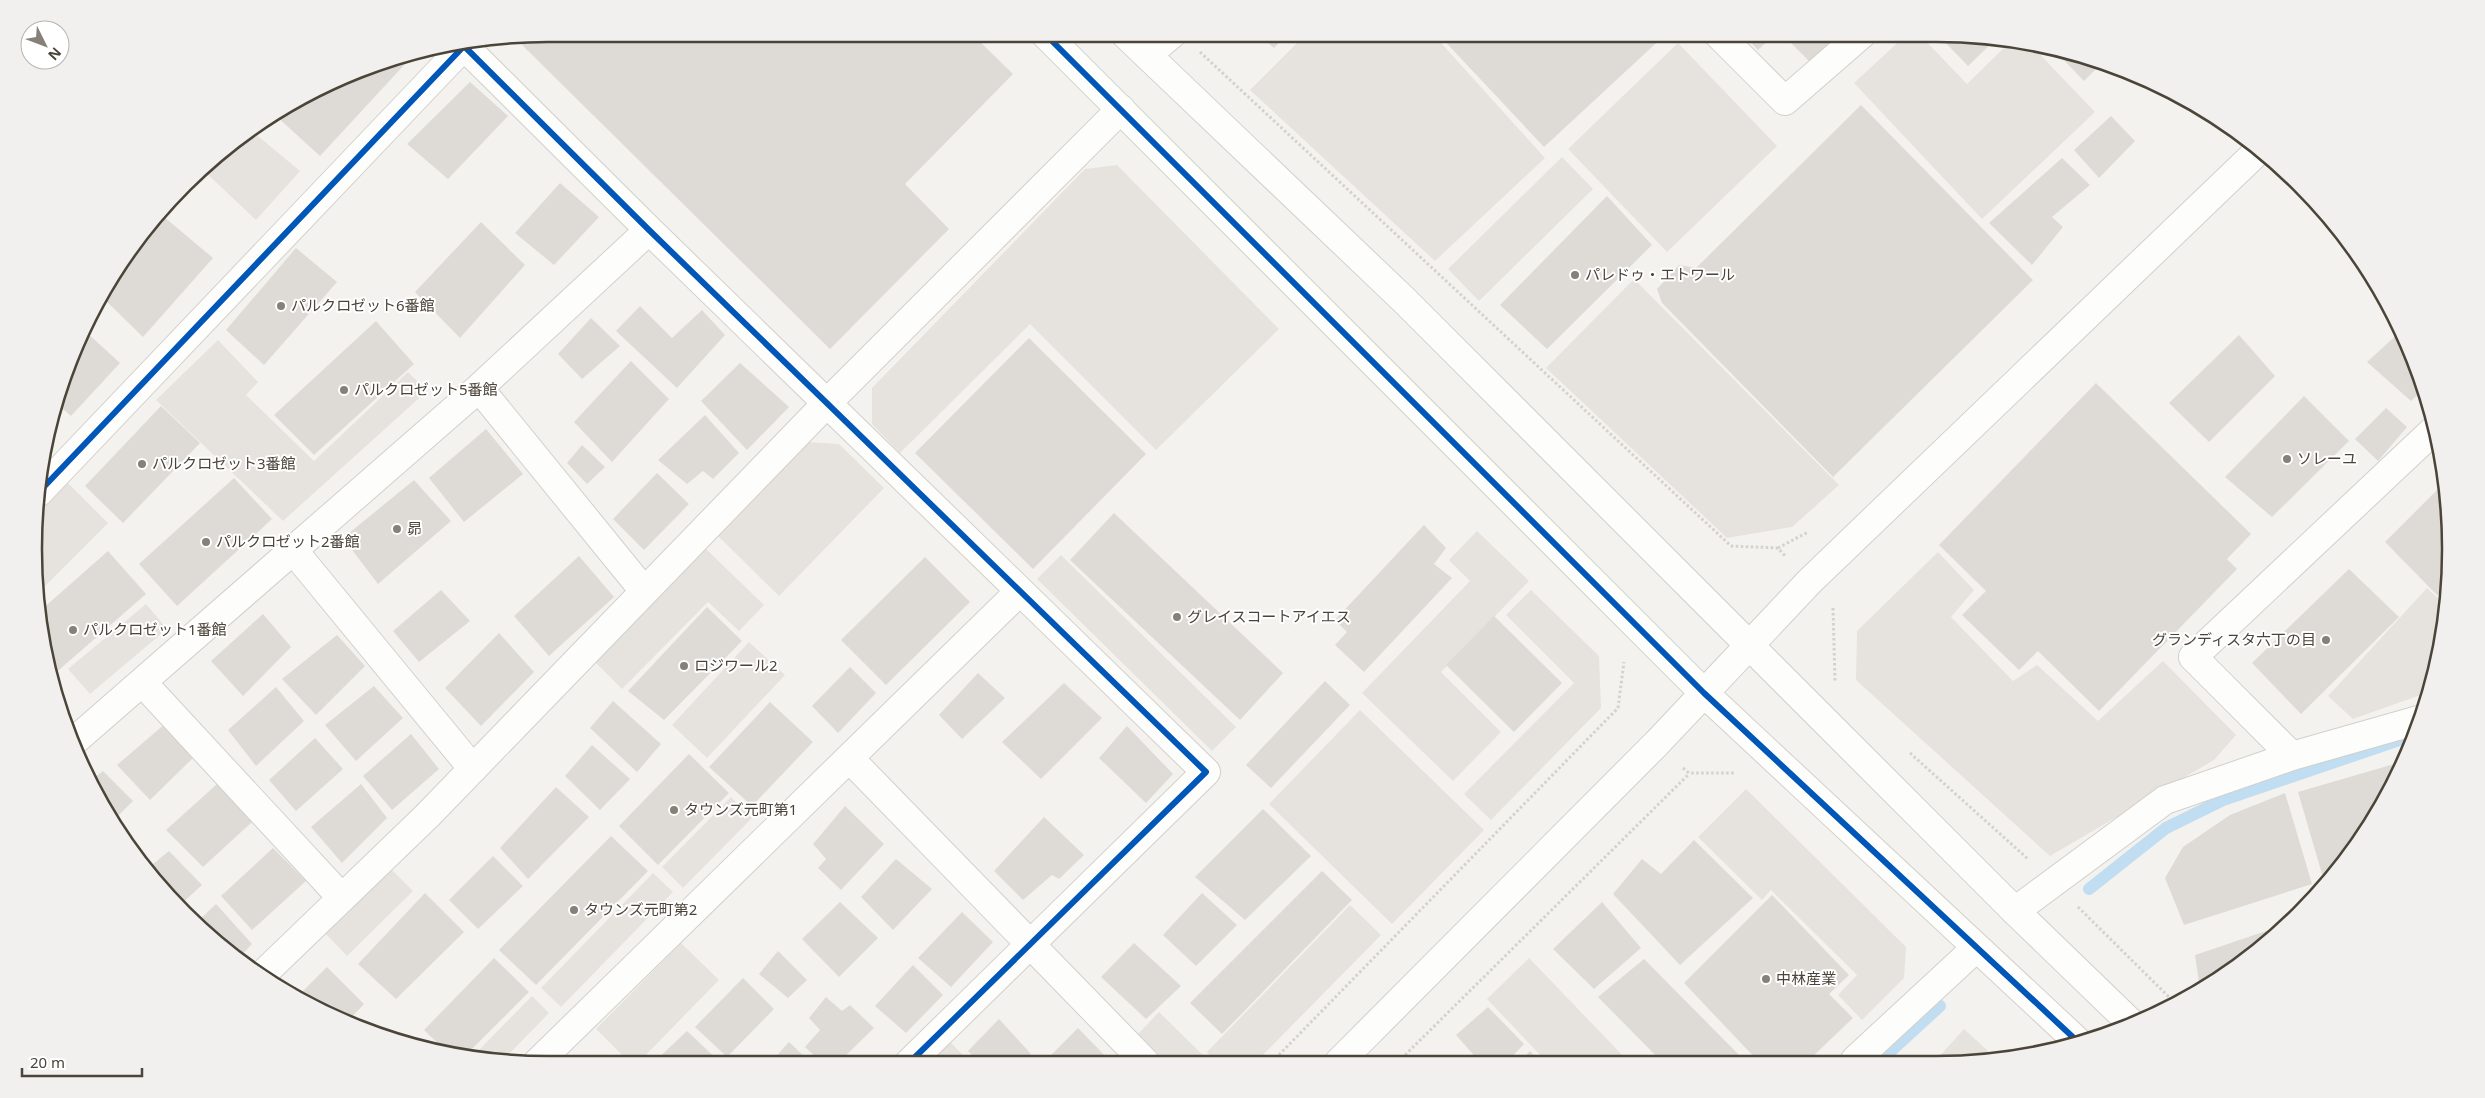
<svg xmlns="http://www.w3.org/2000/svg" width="2485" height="1098" font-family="'Noto Sans','Noto Sans JP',sans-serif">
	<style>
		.parking { fill: #e6e3df }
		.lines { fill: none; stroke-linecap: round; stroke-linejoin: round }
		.stream { stroke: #c0ddf1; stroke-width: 12 }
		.building { fill: #dedbd6 }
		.minor-casing { stroke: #d2d0cb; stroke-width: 30 }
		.tertiary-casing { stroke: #d2d0cb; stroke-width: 30 }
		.path { stroke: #d3d2cc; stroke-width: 3; stroke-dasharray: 2.5 2.5; stroke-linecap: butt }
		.minor { stroke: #fdfdfc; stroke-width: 28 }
		.tertiary { stroke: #fdfdfc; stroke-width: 28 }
		.cycleway-casing { stroke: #fff; stroke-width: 9 }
		.cycleway { stroke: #0057b8; stroke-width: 6 }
		.poi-dot { fill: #868178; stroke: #fff; stroke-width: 2 }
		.labels { text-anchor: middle; stroke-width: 4; stroke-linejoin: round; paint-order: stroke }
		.poi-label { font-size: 15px; fill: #4b4439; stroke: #fff; text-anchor: start }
		.rim { fill: none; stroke: #4b4439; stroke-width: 2.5 }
	</style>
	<rect width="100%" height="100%" fill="#f4f2ee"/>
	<path class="parking" d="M1306 34H1433L1545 158 1435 261 1250 90Z
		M1907 34H1919L1967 84 2011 41 2029 43 2095 112 1982 219 1854 83Z
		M1678 43 1777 146 1667 252 1568 149Z
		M252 131 300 171 256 220 202 169Z
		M1562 157 1593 189 1479 301 1448 269Z
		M1117 165 1279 329 1156 450 1030 324 900 453 872 424V388L1085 169Z
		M1634 279 1839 485 1792 527 1727 538 1546 368Z
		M218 340 258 382 246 395 314 461 408 372 427 391 283 521 156 400Z
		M808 442 839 444 884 488 779 596 717 535Z
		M68 483 108 523 38 593 34 549 37 513Z
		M1477 531 1529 581 1441 672 1501 732 1453 781 1362 693 1470 581 1449 560Z
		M705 548 764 605 739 631 708 602 622 689 595 662Z
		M1938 552 1974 590 1951 617 2013 681 2037 665 2098 721 2163 661 2236 735 2214 760 2050 856 1856 680 1857 631Z
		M1061 555 1236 727 1212 751 1037 579Z
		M2427 588 2447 607 2429 692 2353 719 2328 696Z
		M1531 590 1599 656 1601 708 1491 820 1464 794 1574 683 1506 615Z
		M146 604 167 629 90 694 68 669Z
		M749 642 785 675 707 758 672 725Z
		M1360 710 1484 830 1392 924 1269 804Z
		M1746 789 1906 947 1904 978 1862 1020 1838 995 1857 975 1771 890 1762 900 1698 837Z
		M731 797 752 818 683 888 662 867Z
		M389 867 413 891 347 956 324 932Z
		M653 873 673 892 561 1007 541 988Z
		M1350 905 1381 935 1256 1062H1217L1207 1052Z
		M681 943 719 980 637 1064H631L596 1029Z
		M1529 958 1628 1061H1546L1487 999Z
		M532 996 549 1013 503 1060 472 1057Z
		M1159 1012 1210 1062H1167L1138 1034Z
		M1964 1029 1998 1060H1936Z
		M950 1042 971 1063H929Z"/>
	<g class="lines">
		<path class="stream" d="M2089 889 2166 828 2223 800 2414 735
			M1881 1060 1940 1006"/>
	</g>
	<path class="building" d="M549 34H972L1013 74 905 184 949 229 830 349 514 37Z
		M1258 34H1287L1274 48Z
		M1438 34H1666L1544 147Z
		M1743 34H1775L1758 50Z
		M1790 34H1840L1811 63 1786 38Z
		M1944 35 1995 40 1968 66 1941 38Z
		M2052 48 2102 61 2103 62 2084 81Z
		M399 57 406 63 320 156 275 115 292 103 383 61Z
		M470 82 508 116 448 179 407 144Z
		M1861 105 2033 280 1833 477 1662 303 1657 289 1679 265 1696 268Z
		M2111 116 2135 141 2099 178 2074 150Z
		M2062 158 2090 185 2052 217 2063 227 2032 265 1989 223Z
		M560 183 599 217 554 265 515 233Z
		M1607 196 1652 245 1547 349 1500 305Z
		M163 216 213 258 143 337 101 296 134 248Z
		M481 222 525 265 460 338 415 292Z
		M296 248 337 282 264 365 226 330Z
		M640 306 672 338 702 310 725 335 677 388 616 331Z
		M591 318 620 346 582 379 558 354Z
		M376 321 414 364 314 455 274 415Z
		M2402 330 2424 389 2411 401 2367 362Z
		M85 331 120 363 71 416 56 403 61 383Z
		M2239 335 2275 376 2209 442 2169 403Z
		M1029 338 1146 454 1033 569 915 453Z
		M631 361 669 399 612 462 574 422Z
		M740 363 789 407 747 450 701 401Z
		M2096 383 2251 534 2227 559 2237 569 2099 711 2038 651 2019 670 1962 615 1986 591 1939 545Z
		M2304 396 2349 441 2272 517 2225 477Z
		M161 406 200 443 123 523 85 486Z
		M2386 408 2407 427 2378 461 2355 439Z
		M705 415 739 453 713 479 703 471 687 484 658 460Z
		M486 429 523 474 464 522 429 478Z
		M582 445 605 467 587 484 567 463Z
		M657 473 689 504 644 550 613 519Z
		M234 478 272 519 177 606 139 564Z
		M414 480 451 521 378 584 343 538Z
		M2445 482 2450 516 2448 585 2437 595 2385 542Z
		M1114 513 1283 673 1240 720 1070 560Z
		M1424 525 1446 548 1434 564 1452 578 1364 672 1335 645 1347 632 1335 620Z
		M108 551 146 594 52 676 44 649 40 611Z
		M579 556 614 597 549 656 514 616Z
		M925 557 970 602 886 685 841 640Z
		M2349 569 2399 617 2301 714 2252 663Z
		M441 590 470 621 419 662 393 631Z
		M707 607 742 641 664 720 628 691Z
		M263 614 291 647 243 696 211 661Z
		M1494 616 1562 683 1514 732 1446 665Z
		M499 633 534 672 481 726 445 688Z
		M337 635 365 666 316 715 282 679Z
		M850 667 876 693 838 733 812 706Z
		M978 673 1005 698 962 739 939 715Z
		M1325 681 1350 705 1271 788 1246 765Z
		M1064 683 1102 718 1041 779 1002 742Z
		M374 686 403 718 356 761 325 725Z
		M276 687 304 721 256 766 228 730Z
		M613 701 661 744 637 772 590 728Z
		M770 702 813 742 752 806 709 767Z
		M166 723 194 757 150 800 117 765Z
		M1127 726 1173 774 1146 803 1099 758Z
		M411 734 439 769 392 810 363 776Z
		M315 738 343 769 296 811 269 780Z
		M592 745 630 779 600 810 565 776Z
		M689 754 729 793 658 865 619 826Z
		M2401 762 2364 835 2324 881 2298 792Z
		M103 771 133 801 113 821 90 781Z
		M217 784 252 822 203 867 166 830Z
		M361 784 387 818 342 863 311 827Z
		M556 787 589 817 528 879 500 848Z
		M2285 793 2312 884 2184 925 2165 878 2183 847 2230 815Z
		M845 806 884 844 841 890 818 868 826 859 813 844Z
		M1263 809 1311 856 1245 920 1195 877Z
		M1044 817 1084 855 1059 879 1052 875 1023 900 994 871Z
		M611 836 648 871 536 985 499 950Z
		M1694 840 1753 898 1680 965 1613 894 1642 859 1661 874Z
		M273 848 306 881 252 930 221 896Z
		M169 851 202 885 179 906 161 889 147 869Z
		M493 856 523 886 478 929 449 900Z
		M896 859 932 889 893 930 861 897Z
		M1322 871 1352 900 1222 1034 1190 1003Z
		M425 893 464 932 396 999 358 964Z
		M1202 893 1237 925 1196 966 1163 935Z
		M1772 895 1849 975 1829 994 1853 1018 1809 1060 1758 1061 1684 983Z
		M840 902 878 938 839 977 802 939Z
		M1602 902 1641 948 1594 989 1553 949Z
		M216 904 252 944 239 958 209 937 196 923Z
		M962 912 993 942 951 987 918 958Z
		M2281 926 2282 930 2276 937 2222 978 2200 989 2195 955Z
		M1134 943 1181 986 1146 1019 1101 977Z
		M778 951 807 980 788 998 759 974Z
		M494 958 529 992 465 1056 449 1054 424 1030Z
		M1644 959 1745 1061H1661L1598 997Z
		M913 965 943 995 906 1033 875 1006Z
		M327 967 364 1004 348 1021 296 998Z
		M743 978 774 1009 727 1057 695 1027Z
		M826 997 842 1011 850 1005 874 1028 838 1063H822L805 1047 820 1030 809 1018Z
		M1488 1007 1524 1044 1508 1061H1479L1456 1035Z
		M999 1019 1031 1054 1023 1063H980L968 1051Z
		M1078 1028 1109 1060 1107 1063H1043Z
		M687 1031 722 1064H652Z
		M789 1042 811 1063 769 1064Z
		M1530 1051 1539 1061H1520Z"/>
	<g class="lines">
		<g class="minor-casing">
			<path id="minor" d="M1718 34 1785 101 1862 34
				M1147 55 1172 34
				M479 388 644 591
				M39 492 464 46 649 230 1206 772 909 1063
				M293 550 473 769
				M142 682 342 898
				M72 743 479 388 649 230
				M2292 756 2193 657 2436 428
				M849 758 1145 1062
				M2015 911 2165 800 2292 756 2422 719
				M262 975 427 816 827 403 1121 109
				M1855 1060 1976 948
				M537 1063 1020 591"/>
		</g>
		<g class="tertiary-casing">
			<path id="tertiary" d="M1045 34 1704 693 2076 1040
				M1125 34 1404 300 2015 911 2133 1025
				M1339 1062 1657 743 1810 581 2259 150"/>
		</g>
		<path class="path" d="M1002 34 1010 42
			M1200 52 1731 546 1778 548 1786 557
			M1778 548 1808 532
			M1833 608 1835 682
			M1910 753 2028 859
			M1683 768 1689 773H1736
			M2078 907 2175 1003
			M1272 1062 1618 708 1624 662
			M1398 1062 1689 774"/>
		<use href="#minor" class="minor"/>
		<use href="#tertiary" class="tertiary"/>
		<g class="cycleway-casing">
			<path id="cycleway" d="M1045 34 1704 693 2076 1040
				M39 492 464 46 649 230 1206 772 909 1063"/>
		</g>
		<use href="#cycleway" class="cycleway"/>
	</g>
	<g class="poi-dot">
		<circle cx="1575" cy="275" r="5"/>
		<circle cx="281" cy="306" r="5"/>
		<circle cx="344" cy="390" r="5"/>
		<circle cx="2287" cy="459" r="5"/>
		<circle cx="142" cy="464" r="5"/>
		<circle cx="397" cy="529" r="5"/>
		<circle cx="206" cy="542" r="5"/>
		<circle cx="1177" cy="617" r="5"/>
		<circle cx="73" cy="630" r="5"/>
		<circle cx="2326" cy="640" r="5"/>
		<circle cx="684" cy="666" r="5"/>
		<circle cx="674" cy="810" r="5"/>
		<circle cx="574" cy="910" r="5"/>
		<circle cx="1766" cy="979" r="5"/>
	</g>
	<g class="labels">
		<g class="poi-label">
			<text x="1585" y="280">パレドゥ・エトワール</text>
			<text x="291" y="311">パルクロゼット6番館</text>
			<text x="354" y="395">パルクロゼット5番館</text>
			<text x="2297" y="464">ソレーユ</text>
			<text x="152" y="469">パルクロゼット3番館</text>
			<text x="407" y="534">昴</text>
			<text x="216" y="547">パルクロゼット2番館</text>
			<text x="1187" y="622">グレイスコートアイエス</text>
			<text x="83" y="635">パルクロゼット1番館</text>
			<text x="2316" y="645" text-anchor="end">グランディスタ六丁の目</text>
			<text x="694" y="671">ロジワール2</text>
			<text x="684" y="815">タウンズ元町第1</text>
			<text x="584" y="915">タウンズ元町第2</text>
			<text x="1776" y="984">中林産業</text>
		</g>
	</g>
	<path d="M0 0H2485V1098H0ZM548 42H1936A506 506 0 0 1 2442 548V550A506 506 0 0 1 1936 1056H548A506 506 0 0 1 42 550V548A506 506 0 0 1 548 42Z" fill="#f1f0ef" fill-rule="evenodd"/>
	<path class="rim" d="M548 42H1936A506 506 0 0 1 2442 548V550A506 506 0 0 1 1936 1056H548A506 506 0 0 1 42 550V548A506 506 0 0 1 548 42Z"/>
	<g transform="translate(45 45) rotate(132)"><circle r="24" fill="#ffffff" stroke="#b7b4b0"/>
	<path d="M0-4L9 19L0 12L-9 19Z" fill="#868178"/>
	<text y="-8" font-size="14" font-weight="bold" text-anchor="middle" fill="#4b4439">N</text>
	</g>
	<path d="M22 1068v8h120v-8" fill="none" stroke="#4b4439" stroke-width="2.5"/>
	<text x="30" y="1068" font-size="15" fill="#4b4439" stroke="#ffffff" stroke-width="4" paint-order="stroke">20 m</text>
</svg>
